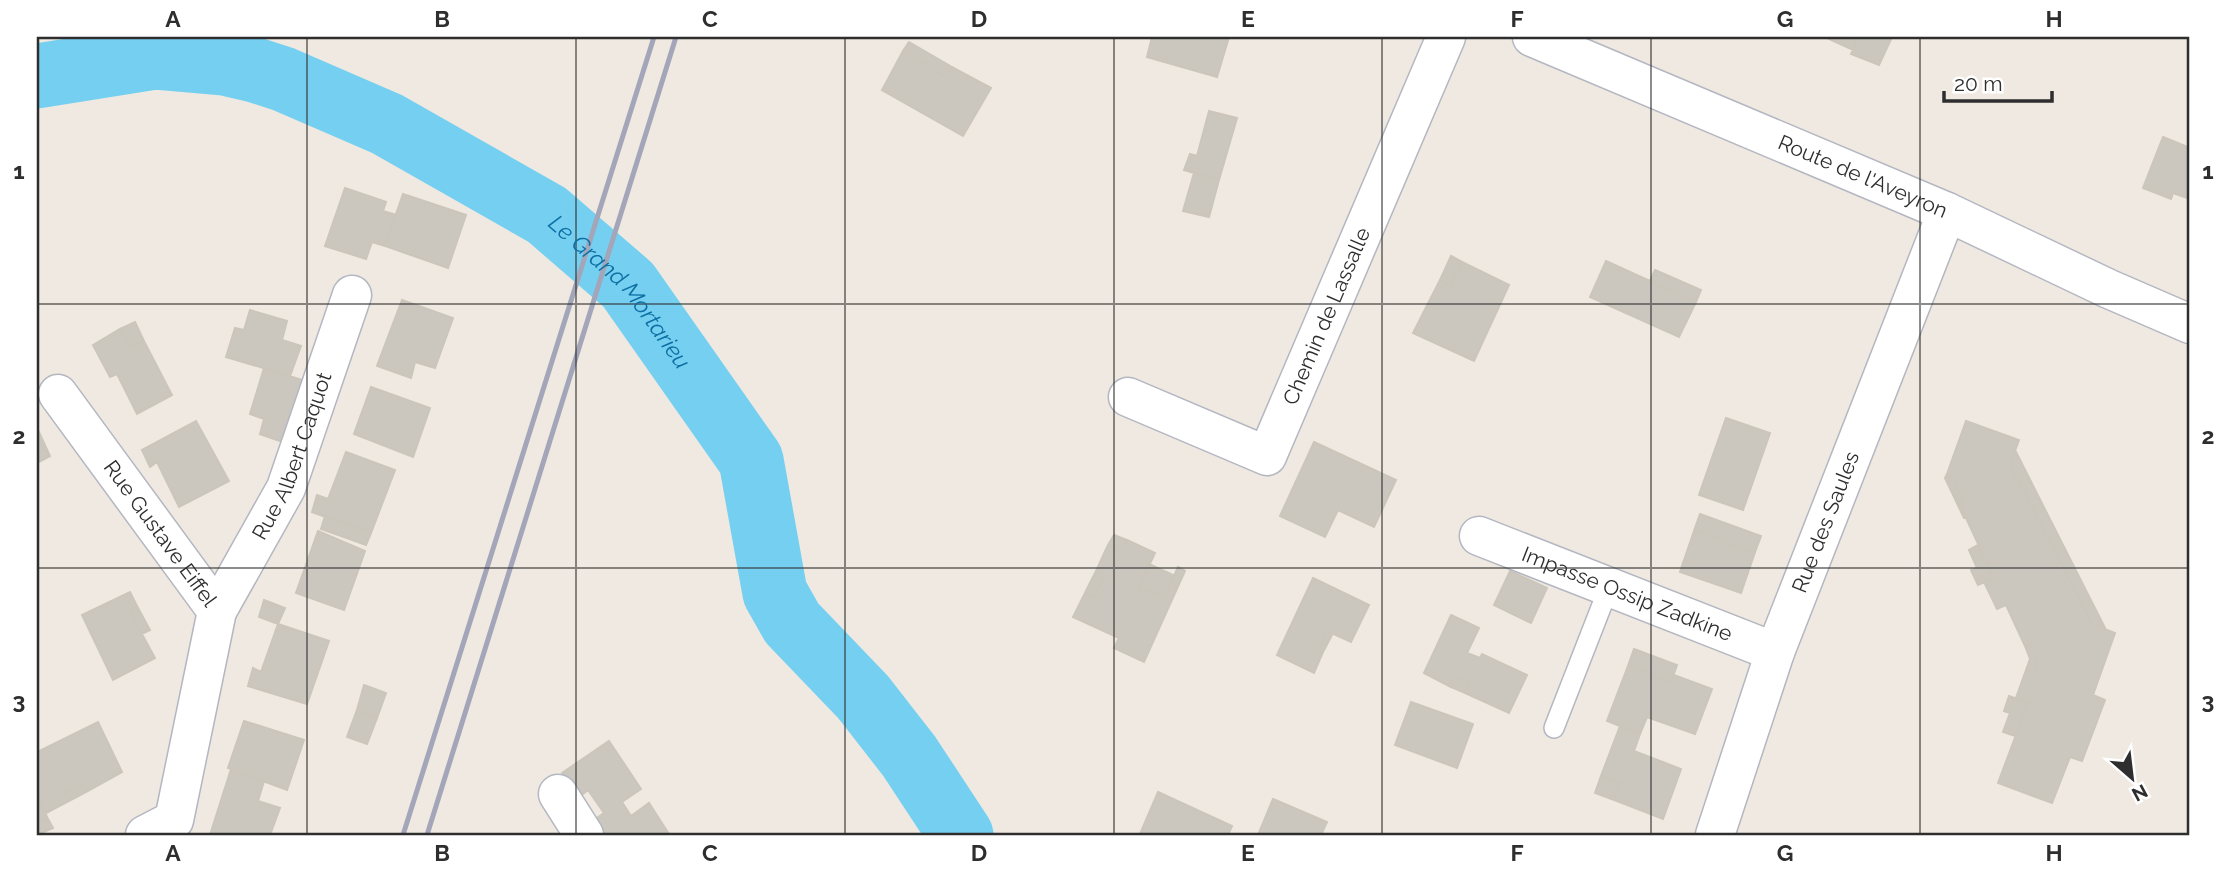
<svg xmlns="http://www.w3.org/2000/svg" width="2227" height="872" font-family="Raleway,sans-serif">
	<style>
		.lines { fill: none; stroke-linecap: round; stroke-linejoin: round }
		.river { stroke: #75cff0; stroke-width: 65 }
		.building { fill: #cbc7bf; stroke: #cbc5ba; stroke-width: 2 }
		.service-casing { stroke: #b4b7c1; stroke-width: 22 }
		.minor-casing { stroke: #b4b7c1; stroke-width: 41 }
		.tertiary-casing { stroke: #b4b7c1; stroke-width: 41 }
		.service { stroke: #fff; stroke-width: 19 }
		.minor { stroke: #fff; stroke-width: 38 }
		.tertiary { stroke: #fff; stroke-width: 38 }
		.rail { stroke: #a3a6b8; stroke-width: 5 }
		.grid { fill: none; stroke: #2e2e2e; stroke-width: 2; stroke-opacity: 0.55 }
		.labels { text-anchor: middle; stroke-width: 6; stroke-linejoin: round; paint-order: stroke }
		.street-label { font-size: 21px; fill: #2e2e2e; stroke: #fff }
		.water-label { font-size: 23px; font-style: italic; fill: #0d6fa3; stroke: #fff }
		.neatline { fill: none; stroke: #2e2e2e; stroke-width: 2.5 }
		.grid-label { font-size: 23px; text-anchor: middle; font-weight: bold; fill: #2e2e2e }
	</style>
	<rect width="100%" height="100%" fill="#efe9e1"/>
	<g class="lines">
		<path class="river" id="s1" d="M37 76 156 57 225 63 255 70 283 79 387 124 547 215 628 285 751 460 775 593 792 623 863 697 909 756 961 835"/>
	</g>
	<path class="building" d="M1152 37H1229L1217 77 1147 57Z
		M1825 37H1848L1857 41 1853 50Z
		M1848 37H1892L1879 65 1851 54 1857 41Z
		M909 42 952 67 945 77 903 51Z
		M903 51 945 77 952 67 991 88 963 136 882 90Z
		M1209 111 1237 118 1219 180 1184 170 1190 154 1197 156Z
		M2163 137 2190 148V199L2173 193 2171 199 2143 188Z
		M1194 173 1219 180 1209 217 1183 211Z
		M345 188 386 202 383 211 396 215 385 246 372 242 366 259 325 246Z
		M403 194 466 215 448 268 385 246Z
		M1451 256 1462 262 1450 286 1440 280Z
		M1606 261 1696 302 1679 337 1590 297Z
		M1462 262 1509 285 1474 361 1413 333 1440 280 1450 286Z
		M1655 270 1701 290 1696 302 1650 281Z
		M402 300 453 318 435 368 415 362 411 378 377 366Z
		M250 310 287 321 282 340 301 346 290 376 226 357 235 328 244 330Z
		M135 322 144 341 131 348 120 329Z
		M120 329 131 348 144 341 172 395 137 414 117 374 110 377 93 345Z
		M264 368 305 381 291 445 260 434 264 419 250 414Z
		M371 387 430 408 413 457 354 434Z
		M1726 418 1770 433 1743 510 1699 495Z
		M196 421 229 481 179 507 157 462 150 467 142 450Z
		M1966 421 2019 440 2010 464 2092 624 2115 633 2093 695 2105 700 2082 761 2070 757 2052 803 1998 783 2028 703 2016 698 2026 670 2033 673 2038 662 2029 645 2025 646 2006 605 1997 609 1984 582 1994 578 1959 503 1964 501 1951 476 1947 474Z
		M37 428 50 456 37 463Z
		M1314 442 1396 480 1374 527 1338 510 1325 537 1280 516Z
		M2015 450 2106 630 2092 624 2010 464Z
		M346 452 395 470 371 533 312 512 317 495 328 499Z
		M1947 474 1951 476 1964 501 1959 503 1966 518H1964L1945 478Z
		M1700 514 1761 536 1755 552 1694 531Z
		M325 516 371 533 366 545 321 529Z
		M318 531 365 551 344 610 296 593Z
		M1694 531 1755 552 1741 593 1680 572Z
		M1114 535 1127 540 1121 552 1108 545Z
		M1127 540 1155 553 1139 587 1164 598 1178 567 1185 571 1144 662 1114 648 1119 638 1073 617 1085 593 1093 598 1106 574 1096 571 1108 545 1121 552Z
		M1978 545 1994 578 1978 585 1971 570 1977 568 1969 550Z
		M1149 564 1175 576 1164 598 1139 587Z
		M1096 571 1106 574 1093 598 1085 593Z
		M1510 571 1547 588 1531 623 1494 605Z
		M1313 578 1369 605 1351 642 1327 631 1318 650 1323 652 1314 673 1277 655Z
		M130 592 137 606 129 610 155 658 113 680 82 615Z
		M264 600 285 608 278 624 259 617Z
		M137 606 150 630 142 634 129 610Z
		M1451 615 1479 628 1467 653 1480 658 1482 654 1527 675 1509 713 1465 693 1470 683 1455 677 1451 687 1424 673Z
		M278 624 329 641 307 704 248 686 253 668 261 672Z
		M1327 631 1333 633 1323 652 1318 650Z
		M2029 645 2038 662 2033 673 2026 670 2030 659 2025 646Z
		M1634 649 1677 665 1671 682 1628 666Z
		M1628 666 1671 682 1674 675 1712 689 1695 734 1647 717 1640 734 1607 721Z
		M1455 677 1470 683 1465 693 1451 687Z
		M364 685 386 693 377 718 357 710Z
		M2009 696 2028 703 2015 736 2003 732 2010 713 2004 711Z
		M1411 702 1473 724 1457 768 1395 745Z
		M357 710 377 718 367 744 347 737Z
		M244 721 304 740 287 790 228 768Z
		M98 722 122 772 88 791 83 784 65 792 71 800 46 813 37 793V752Z
		M1620 726 1640 734 1634 751 1681 769 1663 819 1614 800 1620 783 1601 776Z
		M609 741 641 789 622 802 631 816 649 803 669 834 667 835H604L594 820 604 813 588 790 579 797 562 773Z
		M231 769 264 781 258 801 280 808 270 835H210Z
		M1601 776 1620 783 1614 800 1595 793Z
		M83 784 88 791 71 800 65 792Z
		M1158 792 1232 826 1228 835 1140 834Z
		M37 793 47 817 37 822Z
		M1273 799 1327 822 1321 835H1258Z
		M47 817 53 828 37 835V822Z"/>
	<g class="lines">
		<g class="service-casing">
			<path id="service" d="M1554 728 1609 587"/>
		</g>
		<g class="minor-casing">
			<g id="minor">
				<path id="s2" d="M58 394 217 611 174 820 145 835"/>
				<path id="s3" d="M1128 397 1267 456 1446 37"/>
				<path id="s4" d="M1479 536 1775 652"/>
				<path id="s5" d="M217 611 286 488 352 295"/>
				<path d="M558 794 584 835"/>
				<path id="s6" d="M1715 835 1775 652 1947 212"/>
			</g>
		</g>
		<g class="tertiary-casing">
			<g id="tertiary">
				<path id="s7" d="M1532 37 1947 212 2109 289 2190 324"/>
			</g>
		</g>
		<use href="#service" class="service"/>
		<use href="#minor" class="minor"/>
		<use href="#tertiary" class="tertiary"/>
		<path class="rail" d="M403 835 654 37
			M427 835 676 37"/>
	</g>
	<path class="grid" d="M307 37V835M576 37V835M845 37V835M1114 37V835M1382 37V835M1651 37V835M1920 37V835M37 304H2190M37 568H2190"/>
	<g class="labels">
		<g class="street-label">
			<text dy="7" stroke="none"><textPath href="#s7" startOffset="359">Route de l'Aveyron</textPath></text>
			<text dy="7" stroke="none"><textPath href="#s3" startOffset="303">Chemin de Lassalle</textPath></text>
			<text dy="7" stroke="none"><textPath href="#s5" startOffset="173">Rue Albert Caquot</textPath></text>
			<text dy="7" stroke="none"><textPath href="#s6" startOffset="332">Rue des Saules</textPath></text>
			<text dy="7" stroke="none"><textPath href="#s2" startOffset="173">Rue Gustave Eiffel</textPath></text>
			<text dy="7" stroke="none"><textPath href="#s4" startOffset="159">Impasse Ossip Zadkine</textPath></text>
		</g>
		<g class="water-label">
			<text dy="8" stroke="none"><textPath href="#s1" startOffset="654">Le Grand Mortarieu</textPath></text>
		</g>
	</g>
	<rect width="2227" height="872" fill="none" stroke="#ffffff" stroke-width="77"/>
	<g transform="translate(2132 778) rotate(152)" stroke="#ffffff" stroke-width="5" paint-order="stroke">
	<path d="M0-5L12 26L0 18L-12 26Z" fill="#2e2e2e"/>
	<text y="-10" font-size="19" font-weight="bold" text-anchor="middle" fill="#2e2e2e">N</text>
	</g>
	<path d="M1944 91v10h108v-10" fill="none" stroke="#2e2e2e" stroke-width="3.5"/>
	<text x="1954" y="91" font-size="21" fill="#2e2e2e" stroke="#ffffff" stroke-width="5" paint-order="stroke">20 m</text>
	<rect x="38" y="38" width="2150" height="796" class="neatline"/>
	<g class="grid-label">
		<text x="173" y="27">A</text>
		<text x="442" y="27">B</text>
		<text x="710" y="27">C</text>
		<text x="979" y="27">D</text>
		<text x="1248" y="27">E</text>
		<text x="1517" y="27">F</text>
		<text x="1785" y="27">G</text>
		<text x="2054" y="27">H</text>
		<text x="19" y="179">1</text>
		<text x="2208" y="179">1</text>
		<text x="19" y="444">2</text>
		<text x="2208" y="444">2</text>
		<text x="19" y="709">3</text>
		<text x="2208" y="709">3</text>
		<text x="173" y="861">A</text>
		<text x="442" y="861">B</text>
		<text x="710" y="861">C</text>
		<text x="979" y="861">D</text>
		<text x="1248" y="861">E</text>
		<text x="1517" y="861">F</text>
		<text x="1785" y="861">G</text>
		<text x="2054" y="861">H</text>
	</g>
</svg>
